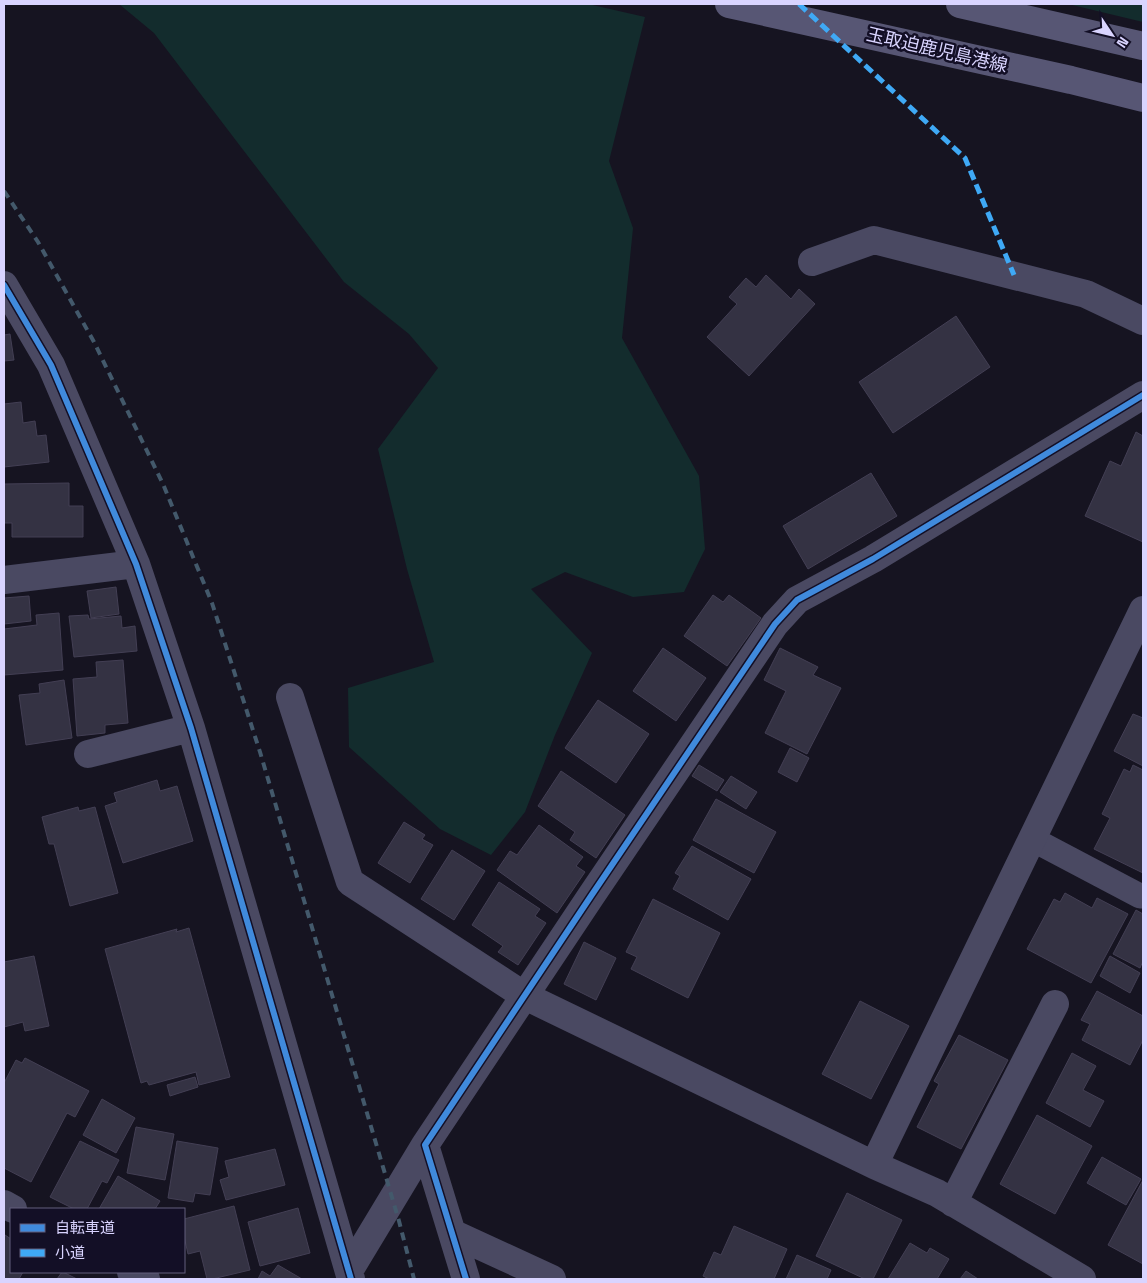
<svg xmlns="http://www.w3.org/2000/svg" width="1147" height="1283" font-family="'Space Grotesk','Noto Sans JP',sans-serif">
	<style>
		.green { fill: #132c2d }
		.building { fill: #343243; stroke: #433f54 }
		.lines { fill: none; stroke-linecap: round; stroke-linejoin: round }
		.service { stroke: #4a4962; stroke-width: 25 }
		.minor { stroke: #4a4962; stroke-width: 28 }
		.secondary { stroke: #575674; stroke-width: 28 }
		.rail { stroke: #43596b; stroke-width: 4; stroke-dasharray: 8 6; stroke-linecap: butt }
		.quiet { stroke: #3fa9f5; stroke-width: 5; stroke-dasharray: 10 5; stroke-linecap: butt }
		.cycleway-casing { stroke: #130f26; stroke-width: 9 }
		.cycleway { stroke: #408adc; stroke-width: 6 }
		.labels { text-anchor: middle; stroke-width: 5; stroke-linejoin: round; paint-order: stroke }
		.street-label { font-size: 18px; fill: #d9d4ff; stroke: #130f26 }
	</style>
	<rect width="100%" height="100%" fill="#161421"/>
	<path class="green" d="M119 4H588L645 17 609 161 633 228 622 338 699 476 705 549 684 592 633 597 565 572 531 589 592 653 555 735 525 812 491 855 440 829 349 747 348 688 434 662 407 569 378 449 438 368 409 334 344 282 154 33Z
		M1068 4H1143V22Z"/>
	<path class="building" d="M766 275 791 299 799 289 815 304 749 376 707 337 737 304 729 297 746 278 756 287Z
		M956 316 990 367 893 433 859 382Z
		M10 334 14 360 4 361V335Z
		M21 402 23 423 35 421 37 436 46 435 49 462 4 467V404Z
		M1136 432 1143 436V542L1085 516 1110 461 1121 466Z
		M871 473 897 516 808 569 783 526Z
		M69 483V506H83V537H12V523H4V484Z
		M116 587 119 614 91 618 87 591Z
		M713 595 723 602 729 595 761 618 727 666 684 636Z
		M29 596 31 621 4 624V598Z
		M59 613 63 670 4 675V629L37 625 36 615Z
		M88 615 89 619 121 616 122 628 135 626 137 651 74 657 69 616Z
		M663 648 706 678 676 721 633 691Z
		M780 648 818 667 813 675 841 688 807 754 765 733 786 691 764 680Z
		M123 660 128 723 105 725V733L77 736 73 679 97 677 96 662Z
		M64 680 72 738 26 745 19 695 40 693 39 684Z
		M598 700 649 734 616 783 565 748Z
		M1133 714 1143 718V766L1114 751Z
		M790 748 809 758 797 782 778 772Z
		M699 765 724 780 717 791 692 776Z
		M1133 765 1143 770V873L1094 849 1110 818 1102 814 1124 769 1130 772Z
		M561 771 625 815 596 858 570 840 575 832 538 806Z
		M731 776 757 792 746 809 720 792Z
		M157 780 160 791 177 786 193 841 123 863 105 806 117 802 114 793Z
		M716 799 776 832 754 873 693 840Z
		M78 807 79 811 95 807 118 893 70 906 54 844H49L42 817Z
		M404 822 425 835 422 839 433 845 410 883 378 863Z
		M539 825 583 857 576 866 585 872 557 913 497 870 510 851 517 855Z
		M692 846 751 879 728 920 673 889 680 876 675 873Z
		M452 850 485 871 454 920 421 899Z
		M499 882 540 909 535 916 546 923 518 965 498 952 503 946 472 925Z
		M1065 893 1092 908 1097 898 1128 914 1091 983 1027 949 1054 899 1060 902Z
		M653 899 720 933 688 998 631 969 637 957 626 952Z
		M1136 910 1143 914V961L1140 968 1113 954Z
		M189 928 230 1077 199 1085 196 1072 149 1085 147 1081 141 1083 105 949 177 929 176 932Z
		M584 942 616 958 596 1000 564 984Z
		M34 956 49 1026 25 1031 23 1022 4 1027V962Z
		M1110 956 1140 973 1130 993 1100 976Z
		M1097 991 1143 1016V1040L1130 1065 1082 1040 1090 1024 1081 1020Z
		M860 1001 909 1026 871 1099 822 1074Z
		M959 1035 1008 1060 961 1149 917 1127 939 1084 934 1081Z
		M1072 1053 1096 1066 1083 1090 1104 1101 1090 1127 1046 1103Z
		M25 1058 89 1091 75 1117 67 1113 31 1182 4 1168V1083L16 1060 22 1063Z
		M195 1077 198 1087 170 1096 167 1085Z
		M102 1099 135 1118 116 1153 83 1135Z
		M1037 1115 1092 1146 1055 1214 1000 1184Z
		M136 1127 174 1134 165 1180 127 1173Z
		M80 1141 119 1160 107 1183 102 1181 87 1209H74L50 1197Z
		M177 1141 218 1148 210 1195 195 1193 193 1202 168 1198Z
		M275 1149 285 1185 226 1200 220 1180 229 1177 225 1161Z
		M1102 1157 1141 1179 1126 1205 1087 1183Z
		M118 1176 160 1201 155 1209H99Z
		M1143 1180V1264L1108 1245Z
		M847 1193 902 1220 873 1279H865L816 1256Z
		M234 1206 250 1270 212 1279H207L200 1251 188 1254 184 1236V1219Z
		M298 1208 310 1253 260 1266 248 1222Z
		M734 1226 787 1249 774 1279H709L703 1276 714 1252 721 1255Z
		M5 1235 11 1239V1272H23L19 1279H4V1237Z
		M910 1243 927 1253 930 1248 949 1259 937 1279H888Z
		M797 1255 831 1270 827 1279H786Z
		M278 1265 302 1279H258L262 1271 270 1276Z
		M966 1271 978 1279H960Z
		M62 1272H63L77 1279H57Z"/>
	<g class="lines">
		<path class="service" d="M1032 839 1140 896"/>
		<path class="minor" d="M812 262 874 240 1086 294 1143 321
			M4 285 51 365 136 564 191 728 351 1279
			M4 580 136 564
			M290 697 350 882 525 996 874 1165 937 1193 1082 1279
			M88 754 191 728
			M874 1165 1143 610
			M953 1203 1055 1004
			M4 1204 13 1209
			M452 1233 552 1279
			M349 1271 425 1145
			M131 1272 146 1279
			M466 1279 425 1145 591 896 775 624 797 600 873 559 1143 395"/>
		<path class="secondary" d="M729 4 1071 80 1143 98
			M960 4 1143 46"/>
		<path class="rail" d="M4 191 38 242 94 342 163 484 212 603 260 752 399 1221 414 1279"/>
		<path class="quiet" d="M799 4 965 158 1014 275"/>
		<g class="cycleway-casing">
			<path id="cycleway" d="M4 285 51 365 136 564 191 728 351 1279
				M466 1279 425 1145 591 896 775 624 797 600 873 559 1143 395"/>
		</g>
		<use href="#cycleway" class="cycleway"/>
	</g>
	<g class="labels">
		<g class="street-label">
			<text transform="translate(937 50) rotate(13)" y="6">玉取迫鹿児島港線</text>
		</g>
	</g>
	<rect width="1147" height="1283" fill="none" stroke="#d9d4ff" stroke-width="10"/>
	<rect x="10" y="1208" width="175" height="65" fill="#130f26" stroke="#625e7d"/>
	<rect x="20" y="1224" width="25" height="8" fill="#408adc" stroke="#625e7d"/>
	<text x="55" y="1233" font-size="15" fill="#d9d4ff">自転車道</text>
	<rect x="20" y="1249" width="25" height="8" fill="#3fa9f5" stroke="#625e7d"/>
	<text x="55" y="1258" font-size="15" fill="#d9d4ff">小道</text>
	<g transform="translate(1112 35) rotate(125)" stroke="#130f26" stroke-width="4" paint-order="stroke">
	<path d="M0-4L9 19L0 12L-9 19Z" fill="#d9d4ff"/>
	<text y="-8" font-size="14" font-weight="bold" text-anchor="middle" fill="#d9d4ff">N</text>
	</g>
</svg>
